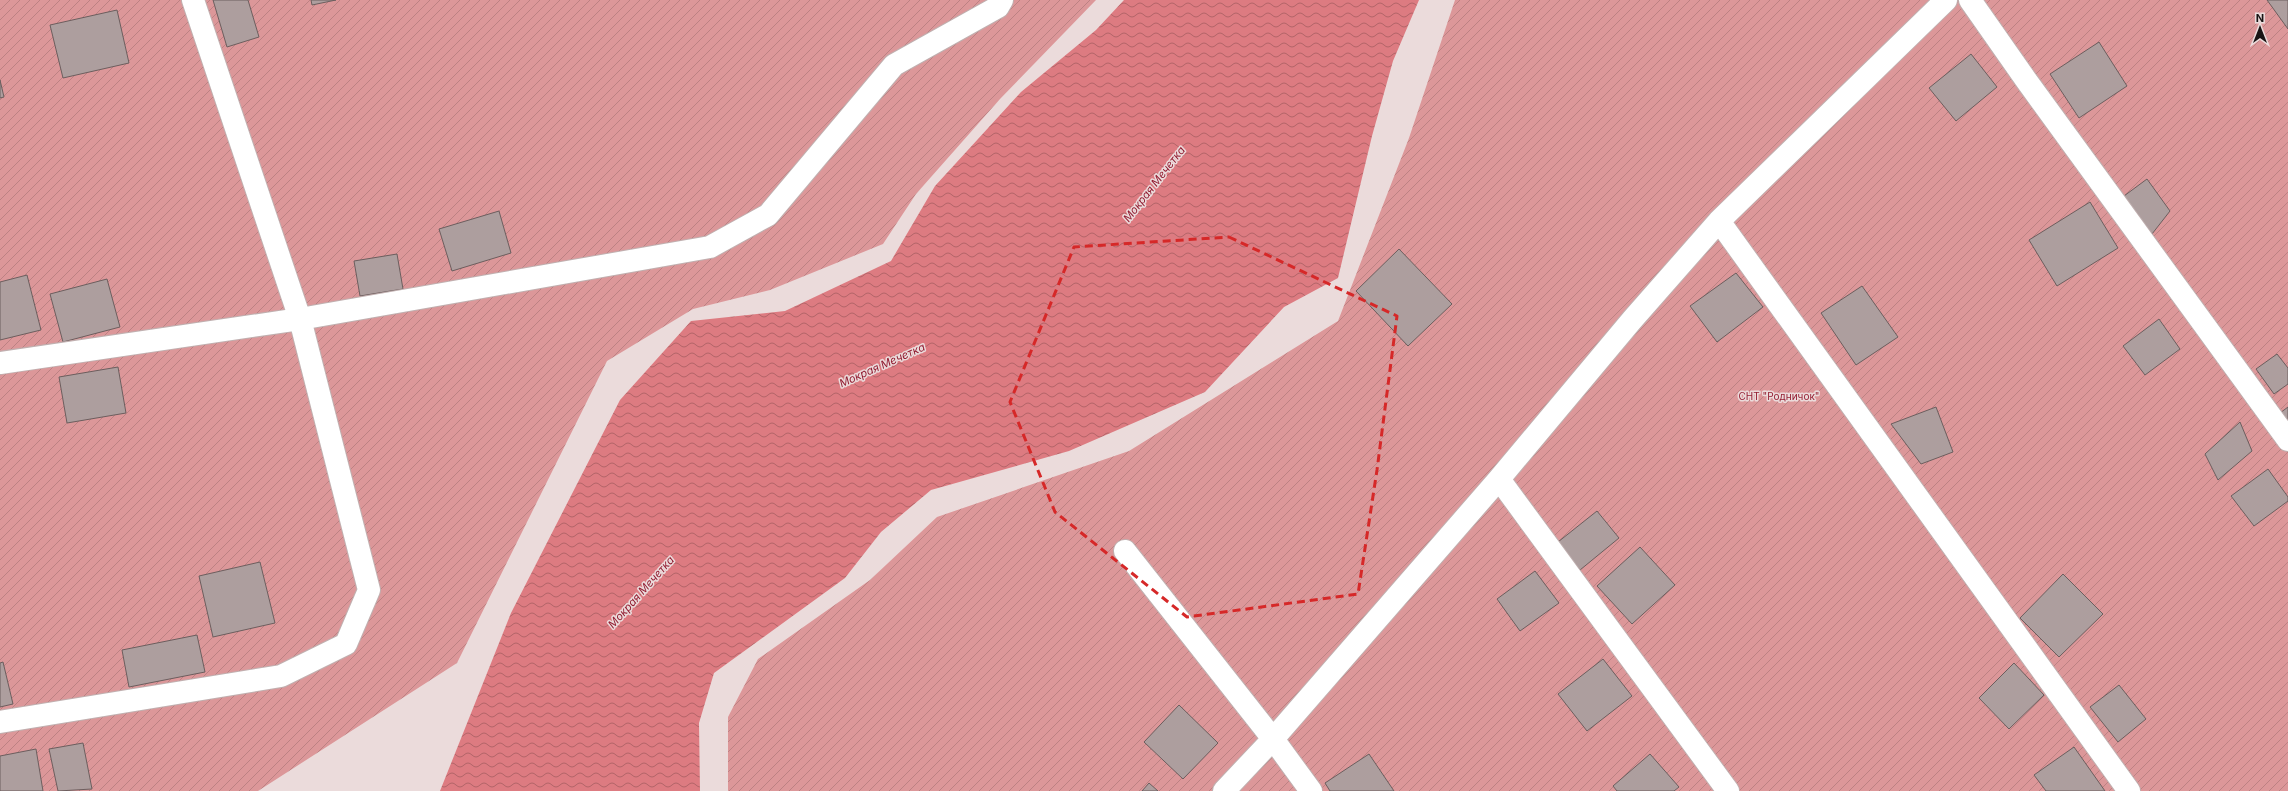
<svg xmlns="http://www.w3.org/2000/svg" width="2288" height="791" font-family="Inter,sans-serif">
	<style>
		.garden { fill: url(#garden-furrows) }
		.water { fill: url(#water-waves) }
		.building { fill: #ad9e9e; stroke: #6c5e5e }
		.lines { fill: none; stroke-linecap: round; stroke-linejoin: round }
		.minor-casing { stroke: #c0b0b0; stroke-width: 24 }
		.minor { stroke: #fff; stroke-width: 22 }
		.marked { fill: none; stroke: #d62828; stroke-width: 3; stroke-dasharray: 8 5; stroke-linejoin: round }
		.labels { text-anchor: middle; stroke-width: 3; stroke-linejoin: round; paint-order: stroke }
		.park-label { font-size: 10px; fill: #941e32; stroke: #ebdbdb }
		.water-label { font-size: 11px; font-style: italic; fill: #911b30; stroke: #ebdbdb }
	</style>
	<defs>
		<pattern id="garden-furrows" width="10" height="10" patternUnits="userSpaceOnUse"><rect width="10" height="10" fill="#dc9799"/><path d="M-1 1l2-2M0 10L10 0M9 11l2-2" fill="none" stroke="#bc8183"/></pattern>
		<pattern id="water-waves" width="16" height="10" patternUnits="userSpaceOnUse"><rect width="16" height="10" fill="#dd7b81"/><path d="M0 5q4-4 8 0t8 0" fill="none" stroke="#b26468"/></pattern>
	</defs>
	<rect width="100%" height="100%" fill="#ebdbdb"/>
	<path class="garden" d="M0 0H1096L1000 99 916 194 883 244 770 290 693 309 607 361 457 663 258 791H0Z
		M1455 0H2288V791H728V717L758 659 870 580 937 517 1129 451 1338 321 1409 138Z"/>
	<path class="water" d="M1124 0H1419L1393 61 1372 136 1338 278 1284 307 1205 392 1069 451 931 490 881 532 845 578 714 673 699 723 700 791H440L511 613 620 400 691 321 785 311 891 261 935 186 1021 92 1096 30Z"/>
	<path class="building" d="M213 0H248L259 37 227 47Z
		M311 0H336L312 5Z
		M2267 0H2288V29Z
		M117 10 129 63 63 78 50 25Z
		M2099 42 2127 86 2079 118 2050 74Z
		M1971 54 1997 87 1956 121 1929 88Z
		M0 80 4 97 0 98Z
		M2147 179 2170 211 2152 234 2124 196Z
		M2090 202 2118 248 2057 286 2029 240Z
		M499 211 511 253 452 271 439 229Z
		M1399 249 1452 304 1408 346 1356 291Z
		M397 254 403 289 360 296 354 261Z
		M1736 273 1763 307 1717 342 1690 306Z
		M27 275 41 330 0 340V282Z
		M107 279 120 327 63 342 50 294Z
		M1862 286 1898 337 1856 365 1821 313Z
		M2159 319 2180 349 2145 375 2123 346Z
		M2277 354 2288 368V384L2274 394 2256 369Z
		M118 367 126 413 67 423 59 377Z
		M1936 407 1953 452 1921 464 1891 424Z
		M2288 407V424L2280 413Z
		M2240 422 2252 451 2218 480 2205 454Z
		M2268 469 2288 497V501L2254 526 2231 496Z
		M1597 511 1619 538 1580 570 1558 542Z
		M1640 547 1675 585 1632 624 1597 586Z
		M260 562 275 623 213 637 199 576Z
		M1535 571 1559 603 1520 631 1497 599Z
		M2063 574 2103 614 2059 657 2020 618Z
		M197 635 205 672 129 687 122 650Z
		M1603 659 1632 696 1587 731 1558 694Z
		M3 662 13 704 0 707V663Z
		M2014 663 2044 695 2009 729 1979 698Z
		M2119 685 2146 719 2118 742 2090 707Z
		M1179 705 1218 743 1183 779 1144 742Z
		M83 743 92 789 58 791 49 749Z
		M2074 747 2105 791H2046L2034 775Z
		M36 749 43 791H0V756Z
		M1369 754 1394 791H1330L1325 783Z
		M1650 754 1679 787 1674 791H1617L1613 786Z
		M1149 783 1158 791H1142Z"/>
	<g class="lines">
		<g class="minor-casing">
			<path id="minor" d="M1970 0 2026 80 2288 440
				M1719 221 2129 791
				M0 363 300 319 193 0
				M1499 479 1728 791
				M1125 551 1273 739 1311 791
				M0 722 281 676 346 644 369 590 300 319 710 247 768 215 894 65 998 7 1002 0
				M1224 791 1273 739 1499 479 1632 320 1719 221 1946 0"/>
		</g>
		<use href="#minor" class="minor"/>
	</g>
	<path class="marked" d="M1229 237 1397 316 1377 470 1358 594 1187 617 1055 512 1010 402 1074 247Z"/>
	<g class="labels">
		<g class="park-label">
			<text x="1779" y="400">СНТ "Родничок"</text>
		</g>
		<g class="water-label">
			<text transform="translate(1154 184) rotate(-52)" y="4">Мокрая Мечетка</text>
			<text transform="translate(882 365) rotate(-24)" y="4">Мокрая Мечетка</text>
			<text transform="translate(641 592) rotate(-48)" y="4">Мокрая Мечетка</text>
		</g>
	</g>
	<g transform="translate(2260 28)" stroke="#ebdbdb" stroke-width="3" paint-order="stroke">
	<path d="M0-3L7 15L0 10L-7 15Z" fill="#191414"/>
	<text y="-6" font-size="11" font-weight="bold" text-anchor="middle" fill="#191414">N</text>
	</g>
</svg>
